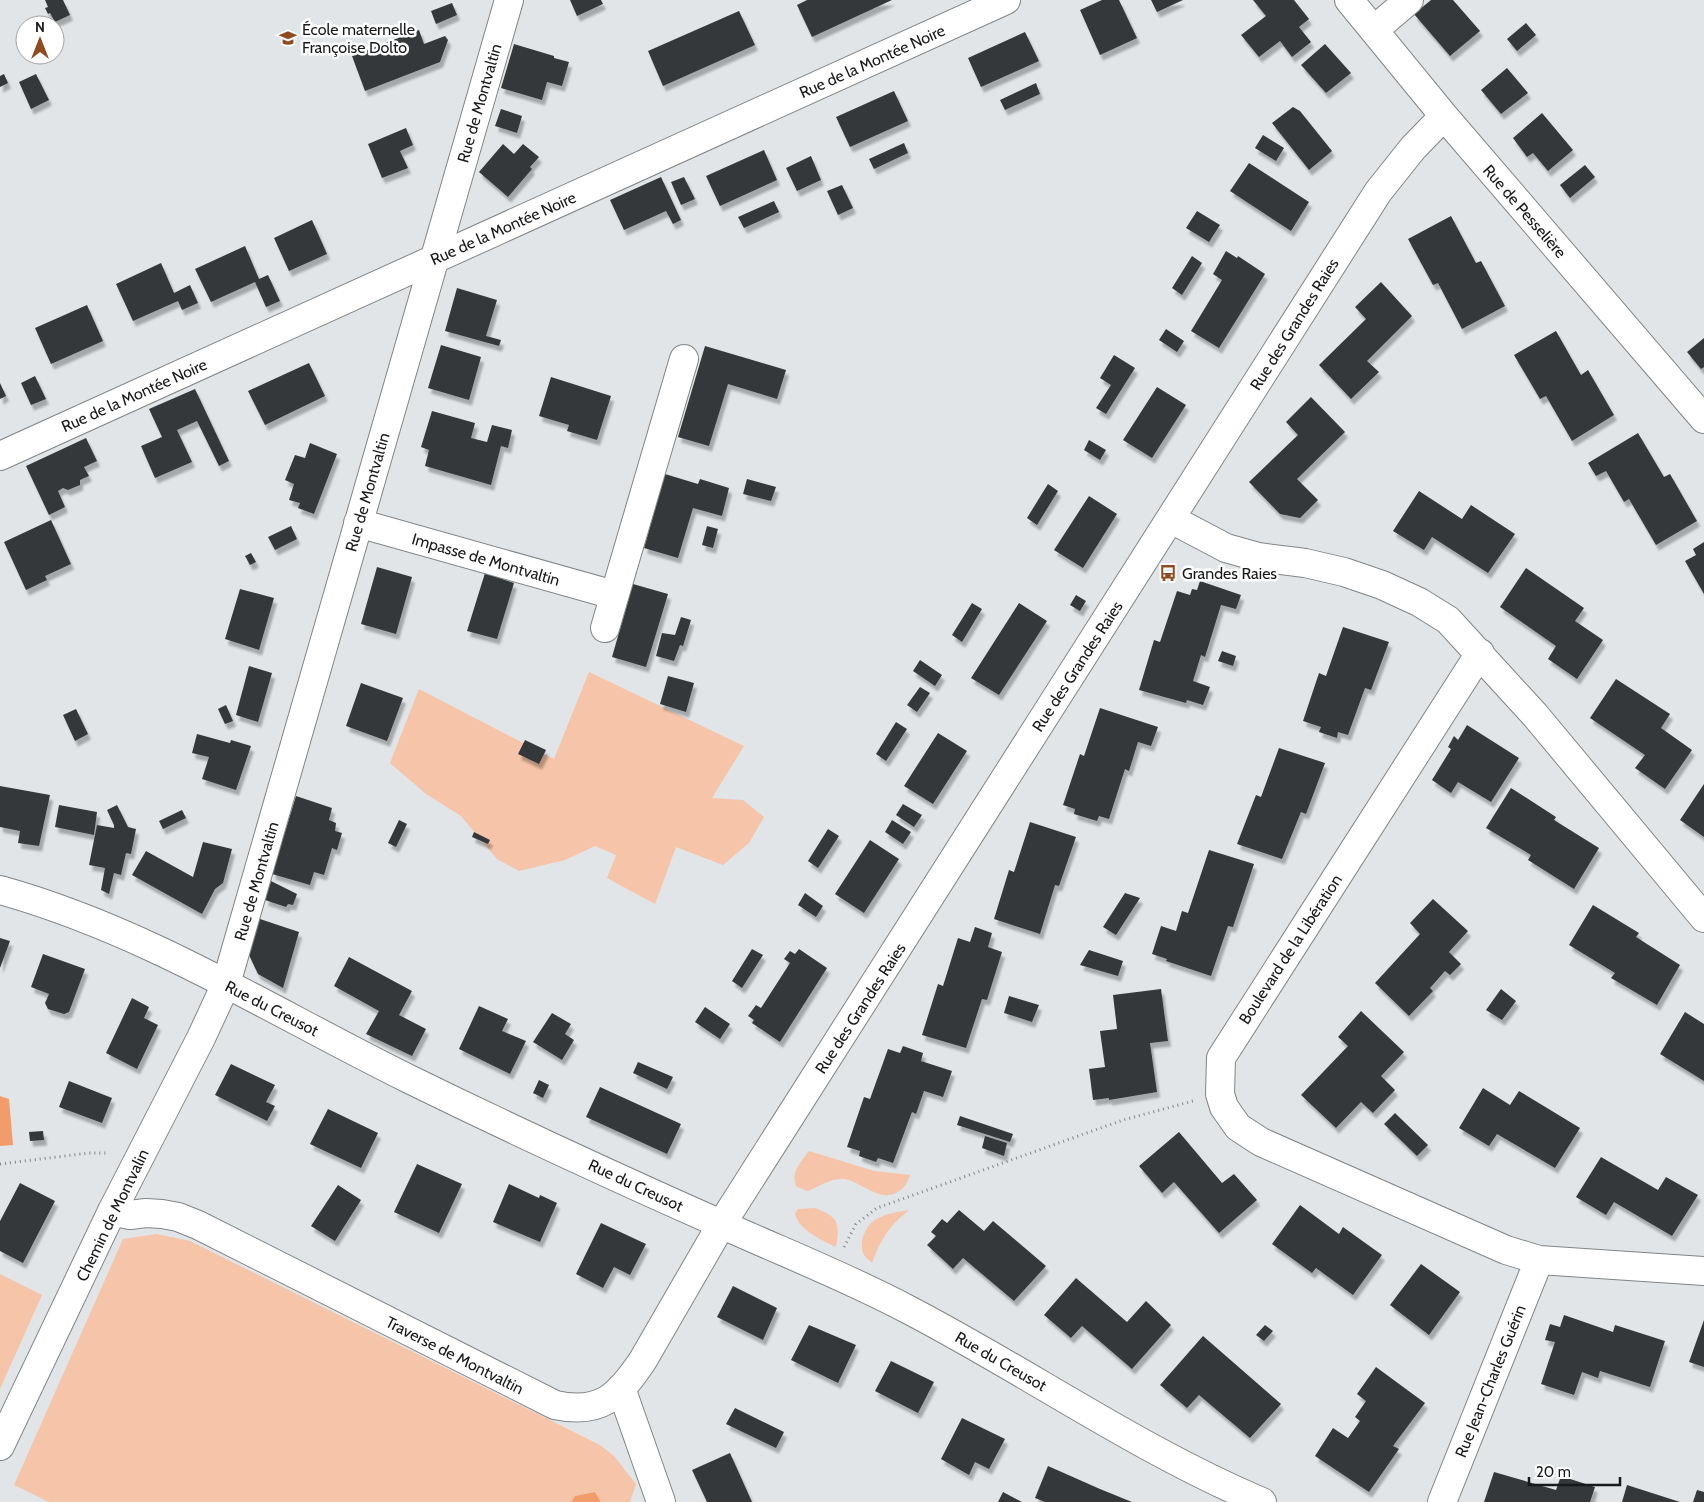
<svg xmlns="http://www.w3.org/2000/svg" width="1704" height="1502" font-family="Cabin,sans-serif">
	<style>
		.green { fill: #f6c4a9 }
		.forest { fill: #f39c6b }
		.building { fill: #35393a; filter: url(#shadow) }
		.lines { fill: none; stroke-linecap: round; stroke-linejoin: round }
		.street-casing { stroke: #818587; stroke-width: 30 }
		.secondary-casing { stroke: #818587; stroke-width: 30 }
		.path { stroke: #848688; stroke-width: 3; stroke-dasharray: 1 4; stroke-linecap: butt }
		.street { stroke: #fff; stroke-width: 28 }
		.secondary { stroke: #fff; stroke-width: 28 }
		.labels { text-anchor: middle; stroke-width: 5; stroke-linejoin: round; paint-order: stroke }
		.poi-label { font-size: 16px; fill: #18191a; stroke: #fff; text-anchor: start }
		.street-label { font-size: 16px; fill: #18191a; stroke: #fff }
	</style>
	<defs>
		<filter id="shadow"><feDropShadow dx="3" dy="5.5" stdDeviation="1" flood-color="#0004"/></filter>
	</defs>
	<rect width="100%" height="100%" fill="#e1e5e7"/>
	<path class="green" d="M589 672 744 746 712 798 743 800 764 817 749 843 723 865 676 847 655 904 607 878 616 855 595 846 565 860 519 871 497 859 461 816 426 794 390 763 419 689 554 759Z
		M809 1151 874 1171 911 1175C908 1179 906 1186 902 1189 882 1206 864 1183 845 1179 833 1177 818 1187 808 1191L797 1187C789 1174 801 1162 809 1151Z
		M815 1208C839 1217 840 1224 836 1247 823 1241 797 1229 795 1213L798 1209Z
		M909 1210C889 1226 881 1239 872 1263 870 1261 866 1258 864 1255 858 1244 865 1226 875 1220 886 1213 898 1212 909 1210Z
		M156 1234 190 1241 600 1445 614 1456 636 1484 630 1502H601L595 1492 575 1496 571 1502H49L14 1485 123 1239Z
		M0 1274 42 1295 0 1389Z"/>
	<path class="forest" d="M0 1096 9 1099 13 1145 0 1146Z
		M595 1492 601 1502H571L575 1496Z"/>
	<path class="building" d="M45 0H63L70 15 55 22 50 13 48 14 45 8 48 7Z
		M570 0H601L603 4 577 16Z
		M807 0H892L812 37 797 5Z
		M1102 0H1119L1137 38 1100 55 1080 10Z
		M1151 0H1183L1157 12Z
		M1253 0H1294L1309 19 1299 27 1311 42 1292 57 1280 41 1259 57 1241 35 1266 16Z
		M1431 0H1453L1480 31 1450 56 1414 14Z
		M452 3 457 15 436 24 431 11Z
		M739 11 755 45 663 86 648 51Z
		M1526 23 1536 35 1517 51 1507 39Z
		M419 30 424 44 445 36 448 40 440 62 365 91 352 56Z
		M1025 32 1039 61 981 87 968 58Z
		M514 44 554 56V58L569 62 562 86 547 82 542 100 501 88Z
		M1325 44 1351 73 1326 93 1301 65Z
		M1507 68 1528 93 1501 114 1481 90Z
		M4 74 8 83 0 87V76Z
		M36 74 49 100 31 109 19 82Z
		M1036 83 1040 94 1005 110 1000 100Z
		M894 91 908 121 850 147 836 117Z
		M1293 107 1300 111 1332 151 1309 170 1272 123Z
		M501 109 522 116 517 133 495 126Z
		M1542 113 1573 150 1548 171 1533 153 1527 157 1513 138Z
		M406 128 413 145 400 151 408 168 382 178 368 144Z
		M1263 135 1284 148 1276 161 1255 148Z
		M904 143 908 153 874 169 869 159Z
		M503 144 514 154 523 144 539 157 530 167 532 169 508 197 479 172Z
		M764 150 777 180 720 206 706 176Z
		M811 156 821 180 797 191 786 168Z
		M1249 163 1309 202 1291 231 1230 191Z
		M1585 165 1595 177 1570 198 1560 185Z
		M661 177 681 220 673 224 666 211 624 230 610 200Z
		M684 177 695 199 681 205 671 182Z
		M842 185 853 208 838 215 827 191Z
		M774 201 779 212 744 228 738 217Z
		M1197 211 1220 225 1209 242 1186 228Z
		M1451 216 1476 263 1481 261 1505 306 1462 329 1438 283 1433 285 1408 239Z
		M312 220 327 254 289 271 274 238Z
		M245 246 259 279 268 275 280 301 266 307 255 282 211 302 195 269Z
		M1226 251 1237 258 1238 256 1265 274 1219 348 1191 331 1222 280 1213 274Z
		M1192 256 1202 263 1182 295 1172 288Z
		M161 263 174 293 190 285 198 303 182 310 178 301 133 321 116 284Z
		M1381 282 1412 316 1367 361 1379 372 1351 399 1319 365 1366 319 1355 307Z
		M457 288 497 300 486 336 501 340 499 346 445 331Z
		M87 305 103 341 51 364 35 328Z
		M1166 329 1184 341 1177 352 1159 340Z
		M1556 331 1581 375 1588 370 1614 415 1572 441 1546 396 1540 399 1514 355Z
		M1704 338V367L1701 369 1687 352Z
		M441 345 481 357 469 400 428 388Z
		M705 346 786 370 777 399 728 384 709 446 678 437Z
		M1114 355 1135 368 1106 414 1096 408 1111 385 1100 378Z
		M309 363 325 396 265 425 248 391Z
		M35 376 46 399 31 405 21 383Z
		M551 377 611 396 597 440 567 431 569 425 539 416Z
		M0 383 6 396 0 399Z
		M1157 387 1186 405 1152 458 1123 440Z
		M195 389 229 461 219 466 197 421 177 430 192 462 155 478 141 446 162 437 149 409Z
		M1311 397 1345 432 1297 479 1318 500 1300 518 1280 514 1249 482 1298 435 1286 422Z
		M432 411 475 423 471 438 487 442 492 425 512 430 508 448 501 446 491 485 425 466 429 450 421 447Z
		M1638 433 1664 477 1670 474 1697 521 1656 545 1629 499 1624 502 1606 471 1596 476 1588 463Z
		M86 438 97 461 84 467 89 476 80 480V485L68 490 63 488 58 491 65 507 49 515 26 466Z
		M1089 440 1106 450 1100 460 1084 450Z
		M310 443 337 454 314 514 298 508 300 503 289 500 294 484 285 480 295 455 305 458Z
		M665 474 698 484 700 479 729 488 722 516 693 508 678 558 644 548Z
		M747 479 776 487 771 501 743 494Z
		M1048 484 1058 491 1037 525 1027 518Z
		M1419 491 1462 519 1471 505 1515 534 1488 573 1432 537 1424 550 1393 531Z
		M1089 496 1117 514 1083 568 1054 550Z
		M51 520 71 564 45 576 47 580 26 590 4 542Z
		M291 526 297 539 275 550 268 537Z
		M707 526 718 529 713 548 702 545Z
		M1704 542V594L1685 561 1696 555 1693 549Z
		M251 553 256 562 250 565 245 556Z
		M377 567 412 577 396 634 361 624Z
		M1526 568 1584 608 1575 621 1603 640 1577 679 1548 659 1556 646 1500 607Z
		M485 573 514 583 497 639 467 631Z
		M1200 581 1241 595 1236 609 1221 605 1205 657 1201 655 1193 681 1210 687 1203 705 1187 700 1186 703 1139 690 1154 640 1160 642 1177 591 1190 595 1192 589 1197 590Z
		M633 584 668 594 646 667 612 657Z
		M240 589 274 598 259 650 225 639Z
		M1076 595 1086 601 1080 611 1070 605Z
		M972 603 982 609 962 642 952 635Z
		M1019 603 1047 621 999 695 971 678Z
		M681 617 691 620 683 646 680 645 674 661 656 656 662 633 675 635Z
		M1343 627 1389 642 1371 690 1365 688 1348 735 1338 732 1337 738 1319 732 1321 727 1303 721 1319 673 1326 676Z
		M1222 651 1236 656 1233 666 1218 661Z
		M920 660 942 675 935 686 913 671Z
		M249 666 272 673 258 722 236 715Z
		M668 676 694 683 686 712 660 704Z
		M1616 679 1670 714 1661 728 1692 750 1665 789 1635 768 1645 755 1590 718Z
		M361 683 403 698 387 741 346 726Z
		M920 687 930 693 917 712 907 705Z
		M226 705 233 721 225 724 218 709Z
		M1100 708 1158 727 1151 746 1138 742 1129 771 1125 769 1109 819 1099 816 1097 821 1074 814 1075 809 1063 805 1080 754 1084 756Z
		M76 709 88 734 75 741 63 715Z
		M896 722 907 729 886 761 876 754Z
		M1467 725 1519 758 1491 802 1458 782 1451 793 1432 780 1451 749 1448 747 1454 736 1458 740Z
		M938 733 967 751 933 804 904 786Z
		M197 734 230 743 231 740 251 746 236 790 202 779 209 757 192 753Z
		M525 740 546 750 539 764 518 754Z
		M1279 748 1325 763 1306 814 1301 812 1282 859 1237 844 1256 795 1261 797Z
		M1704 784V837L1680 820Z
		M0 786 50 795 39 846 18 843 20 831 0 827Z
		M1511 788 1556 817 1554 820 1599 848 1574 889 1528 860 1531 855 1486 828Z
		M296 796 332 808 329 820 336 823 335 831 342 833 337 850 332 848 324 875 314 872 310 885 272 874Z
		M903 804 922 815 914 827 896 815Z
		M59 805 97 812 94 835 55 827Z
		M117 805 128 827 136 829 131 854 126 853 121 875 114 873 109 894 101 890 105 868 89 865 97 825 114 828V825L107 810Z
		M182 810 186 818 163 829 159 821Z
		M399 820 407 824 396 847 388 843Z
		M892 820 911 832 903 844 885 832Z
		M1030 822 1076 837 1059 886 1055 885 1040 934 994 919 1009 870 1014 872Z
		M828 829 839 836 818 868 808 861Z
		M474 832 490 840 488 844 472 837Z
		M870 840 899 859 864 913 835 894Z
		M203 842 232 849 223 883 215 889 202 914 132 875 146 851 193 877Z
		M1209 850 1254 864 1233 927 1228 926 1211 976 1166 961 1167 959 1152 954 1161 926 1176 931 1182 911 1188 913Z
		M271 881 297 894 293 905 288 904 286 907 265 900Z
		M805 893 823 906 816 917 798 905Z
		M1125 893 1140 898 1116 935 1103 927Z
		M1433 899 1468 931 1449 952 1461 964 1450 975 1445 971 1430 988 1433 991 1409 1016 1375 983 1420 934 1410 923Z
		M1593 905 1639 933 1636 937 1680 965 1657 1005 1611 978 1615 973 1569 945Z
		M260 919 299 932 283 988 258 974 249 955Z
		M975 927 992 933 988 947 1002 952 987 1000 982 999 966 1048 922 1035 938 984 943 986 958 938 970 942Z
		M0 938 10 941 0 968Z
		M752 949 763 955 742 988 732 981Z
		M799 949 827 968 780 1042 752 1023 754 1020 748 1016 756 1005 761 1008 790 963 784 959 790 951 795 954Z
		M1089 950 1123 961 1118 976 1080 965Z
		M43 954 85 969 69 1012 64 1014 48 1009 45 1003 49 994 31 987Z
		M349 957 412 991 399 1015 426 1029 412 1056 366 1034 379 1011 334 986Z
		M1161 989 1168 1041 1150 1043 1157 1092 1109 1100V1098L1093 1100 1089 1069 1105 1067 1100 1031 1117 1029 1113 995Z
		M1501 989 1516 1001 1502 1020 1486 1010Z
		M1009 996 1039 1005 1032 1022 1004 1013Z
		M132 998 149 1007 144 1018 158 1025 137 1069 106 1053Z
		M479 1006 508 1019 502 1031 526 1041 510 1074 459 1049Z
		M705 1007 730 1024 720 1039 695 1022Z
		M1361 1011 1404 1052 1381 1076 1395 1090 1373 1113 1361 1102 1336 1128 1301 1095 1348 1046 1338 1037Z
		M1685 1012 1704 1024V1081L1660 1054Z
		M552 1013 571 1024 565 1034 574 1040 562 1060 533 1042Z
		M903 1046 923 1053 921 1061 952 1071 943 1097 924 1091 916 1114 912 1112 893 1163 878 1158 876 1162 859 1156 860 1151 847 1147 864 1097 870 1099 888 1049 900 1053Z
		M638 1062 673 1077 667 1089 633 1073Z
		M231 1064 275 1085 266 1102 275 1106 267 1121 215 1095Z
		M539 1080 549 1085 543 1098 533 1093Z
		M69 1081 112 1098 102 1123 59 1107Z
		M600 1087 681 1124 667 1154 586 1117Z
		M1483 1088 1510 1105 1519 1091 1580 1128 1555 1168 1497 1134 1489 1146 1459 1128Z
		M328 1109 378 1133 361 1168 310 1144Z
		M1395 1113 1428 1145 1417 1156 1384 1124Z
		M960 1116 1013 1134 1010 1142 957 1125Z
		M43 1131 44 1140 30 1141 29 1132Z
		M1179 1132 1222 1183 1234 1174 1257 1200 1219 1233 1174 1182 1162 1193 1139 1166Z
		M985 1136 1007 1143 1004 1156 982 1148Z
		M1601 1157 1658 1190 1666 1177 1698 1195 1672 1236 1614 1202 1606 1215 1576 1197Z
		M417 1164 462 1184 439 1233 394 1212Z
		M20 1183 55 1201 23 1263 0 1251V1221Z
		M509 1184 539 1198 540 1195 557 1203 540 1242 493 1222Z
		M338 1185 361 1200 335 1241 311 1226Z
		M1300 1205 1339 1234 1343 1227 1382 1255 1353 1295 1316 1268 1312 1273 1272 1244Z
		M959 1210 984 1231 993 1221 1046 1266 1014 1301 963 1258 953 1269 927 1245 936 1236 931 1232 942 1219 947 1223Z
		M601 1223 646 1244 630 1275 614 1267 603 1288 576 1274Z
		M1421 1264 1460 1292 1429 1335 1390 1305Z
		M1076 1278 1127 1322 1146 1301 1171 1325 1132 1369 1082 1326 1071 1338 1044 1315Z
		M733 1286 777 1308 763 1340 717 1317Z
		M1564 1315 1613 1332 1615 1325 1665 1341 1650 1387 1600 1371 1598 1378 1582 1372 1574 1395 1541 1384 1555 1342 1545 1340 1550 1324 1560 1327Z
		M1704 1320V1367L1689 1362Z
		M809 1325 856 1345 838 1383 791 1360Z
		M1265 1325 1273 1331 1264 1341 1256 1335Z
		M1203 1336 1281 1404 1250 1438 1199 1395 1187 1408 1160 1385Z
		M891 1361 934 1382 918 1413 875 1391Z
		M1376 1367 1425 1403 1393 1446 1399 1449 1369 1492 1315 1456 1333 1428 1348 1438 1360 1421 1355 1417 1366 1401 1357 1394Z
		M735 1408 784 1432 776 1448 726 1424Z
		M962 1418 1005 1439 989 1469 975 1462 969 1475 941 1459Z
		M730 1453 752 1502H707L692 1470Z
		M1048 1466 1100 1489 1132 1502H1045L1035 1498Z
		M1494 1472 1556 1490 1561 1476 1595 1487 1590 1502H1484Z
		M1627 1485 1680 1502H1622Z
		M1697 1490 1704 1492V1502H1693Z
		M1003 1492 1022 1502H998Z"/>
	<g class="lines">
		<g class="street-casing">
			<path id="street" d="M1349 0 1444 116 1704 419
				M1374 30 1409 0
				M0 456 1006 0
				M1171 519 1226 548 1258 557 1305 563 1344 572 1382 585 1419 602 1448 620 1535 715 1704 918
				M358 523 614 595
				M605 628 684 359
				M1480 653 1221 1058 1220 1094 1224 1107 1238 1127 1261 1142 1506 1250 1539 1260 1704 1271
				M112 1211 130 1215 146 1213 162 1214 178 1217 198 1225 555 1405C601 1415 619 1396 643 1360L721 1225 1378 192 1413 148 1444 116
				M621 1388 661 1502
				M0 1446 112 1211 201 1038 226 984 509 0
				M1442 1502 1539 1260"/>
		</g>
		<g class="secondary-casing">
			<path id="secondary" d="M0 890C147 931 273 1012 409 1079 513 1130 617 1178 723 1225 785 1253 849 1278 909 1310 1028 1372 1139 1450 1262 1502"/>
		</g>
		<path class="path" d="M0 1164 89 1153H109
			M844 1247 856 1224 877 1208 1123 1120 1193 1101"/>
		<use href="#street" class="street"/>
		<use href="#secondary" class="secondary"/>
	</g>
	<defs>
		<g id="school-bare" transform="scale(1.35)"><path d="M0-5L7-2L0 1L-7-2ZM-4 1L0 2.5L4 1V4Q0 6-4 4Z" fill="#8f4a1f" stroke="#fff" stroke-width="2.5" paint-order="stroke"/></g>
		<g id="bus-bare" transform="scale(1.35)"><path d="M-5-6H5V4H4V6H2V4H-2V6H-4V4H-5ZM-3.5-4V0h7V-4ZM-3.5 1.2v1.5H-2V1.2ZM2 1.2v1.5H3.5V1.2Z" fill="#8f4a1f" stroke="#fff" stroke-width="2.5" paint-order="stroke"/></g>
	</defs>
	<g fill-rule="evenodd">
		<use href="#school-bare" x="288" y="38"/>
		<use href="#bus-bare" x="1168" y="573"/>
	</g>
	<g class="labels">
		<g class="poi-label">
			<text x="302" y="35">École maternelle<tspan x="302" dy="18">Françoise Dolto</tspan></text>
			<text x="1182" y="579">Grandes Raies</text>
		</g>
		<g class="street-label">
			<text transform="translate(872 61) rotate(-24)" y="6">Rue de la Montée Noire</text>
			<text transform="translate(479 103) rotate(-74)" y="6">Rue de Montvaltin</text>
			<text transform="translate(1525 211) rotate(49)" y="6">Rue de Pesselière</text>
			<text transform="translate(503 228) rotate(-24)" y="6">Rue de la Montée Noire</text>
			<text transform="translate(1294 324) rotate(-58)" y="6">Rue des Grandes Raies</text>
			<text transform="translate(134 395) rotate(-24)" y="6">Rue de la Montée Noire</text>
			<text transform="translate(367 492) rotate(-74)" y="6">Rue de Montvaltin</text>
			<text transform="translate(486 559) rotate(16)" y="6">Impasse de Montvaltin</text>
			<text transform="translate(1077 666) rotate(-57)" y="6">Rue des Grandes Raies</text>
			<text transform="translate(256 881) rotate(-74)" y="6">Rue de Montvaltin</text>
			<text transform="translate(1290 949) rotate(-57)" y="6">Boulevard de la Libération</text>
			<text transform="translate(272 1008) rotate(27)" y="6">Rue du Creusot</text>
			<text transform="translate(860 1008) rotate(-57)" y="6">Rue des Grandes Raies</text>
			<text transform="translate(636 1185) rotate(25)" y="6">Rue du Creusot</text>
			<text transform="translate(112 1215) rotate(-64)" y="6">Chemin de Montvalin</text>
			<text transform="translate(455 1355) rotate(27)" y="6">Traverse de Montvaltin</text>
			<text transform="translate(1001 1361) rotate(30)" y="6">Rue du Creusot</text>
			<text transform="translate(1490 1381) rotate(-68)" y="6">Rue Jean-Charles Guérin</text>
		</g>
	</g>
	<g transform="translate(40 40)"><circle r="24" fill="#ffffff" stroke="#a3a3a3"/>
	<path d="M0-4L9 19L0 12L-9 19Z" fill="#8f4a1f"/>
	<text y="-8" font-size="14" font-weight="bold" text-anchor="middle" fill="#18191a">N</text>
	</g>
	<path d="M1529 1477v8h91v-8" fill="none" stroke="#18191a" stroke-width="2.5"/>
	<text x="1536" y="1477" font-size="15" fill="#18191a" stroke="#ffffff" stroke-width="4" paint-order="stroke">20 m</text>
</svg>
